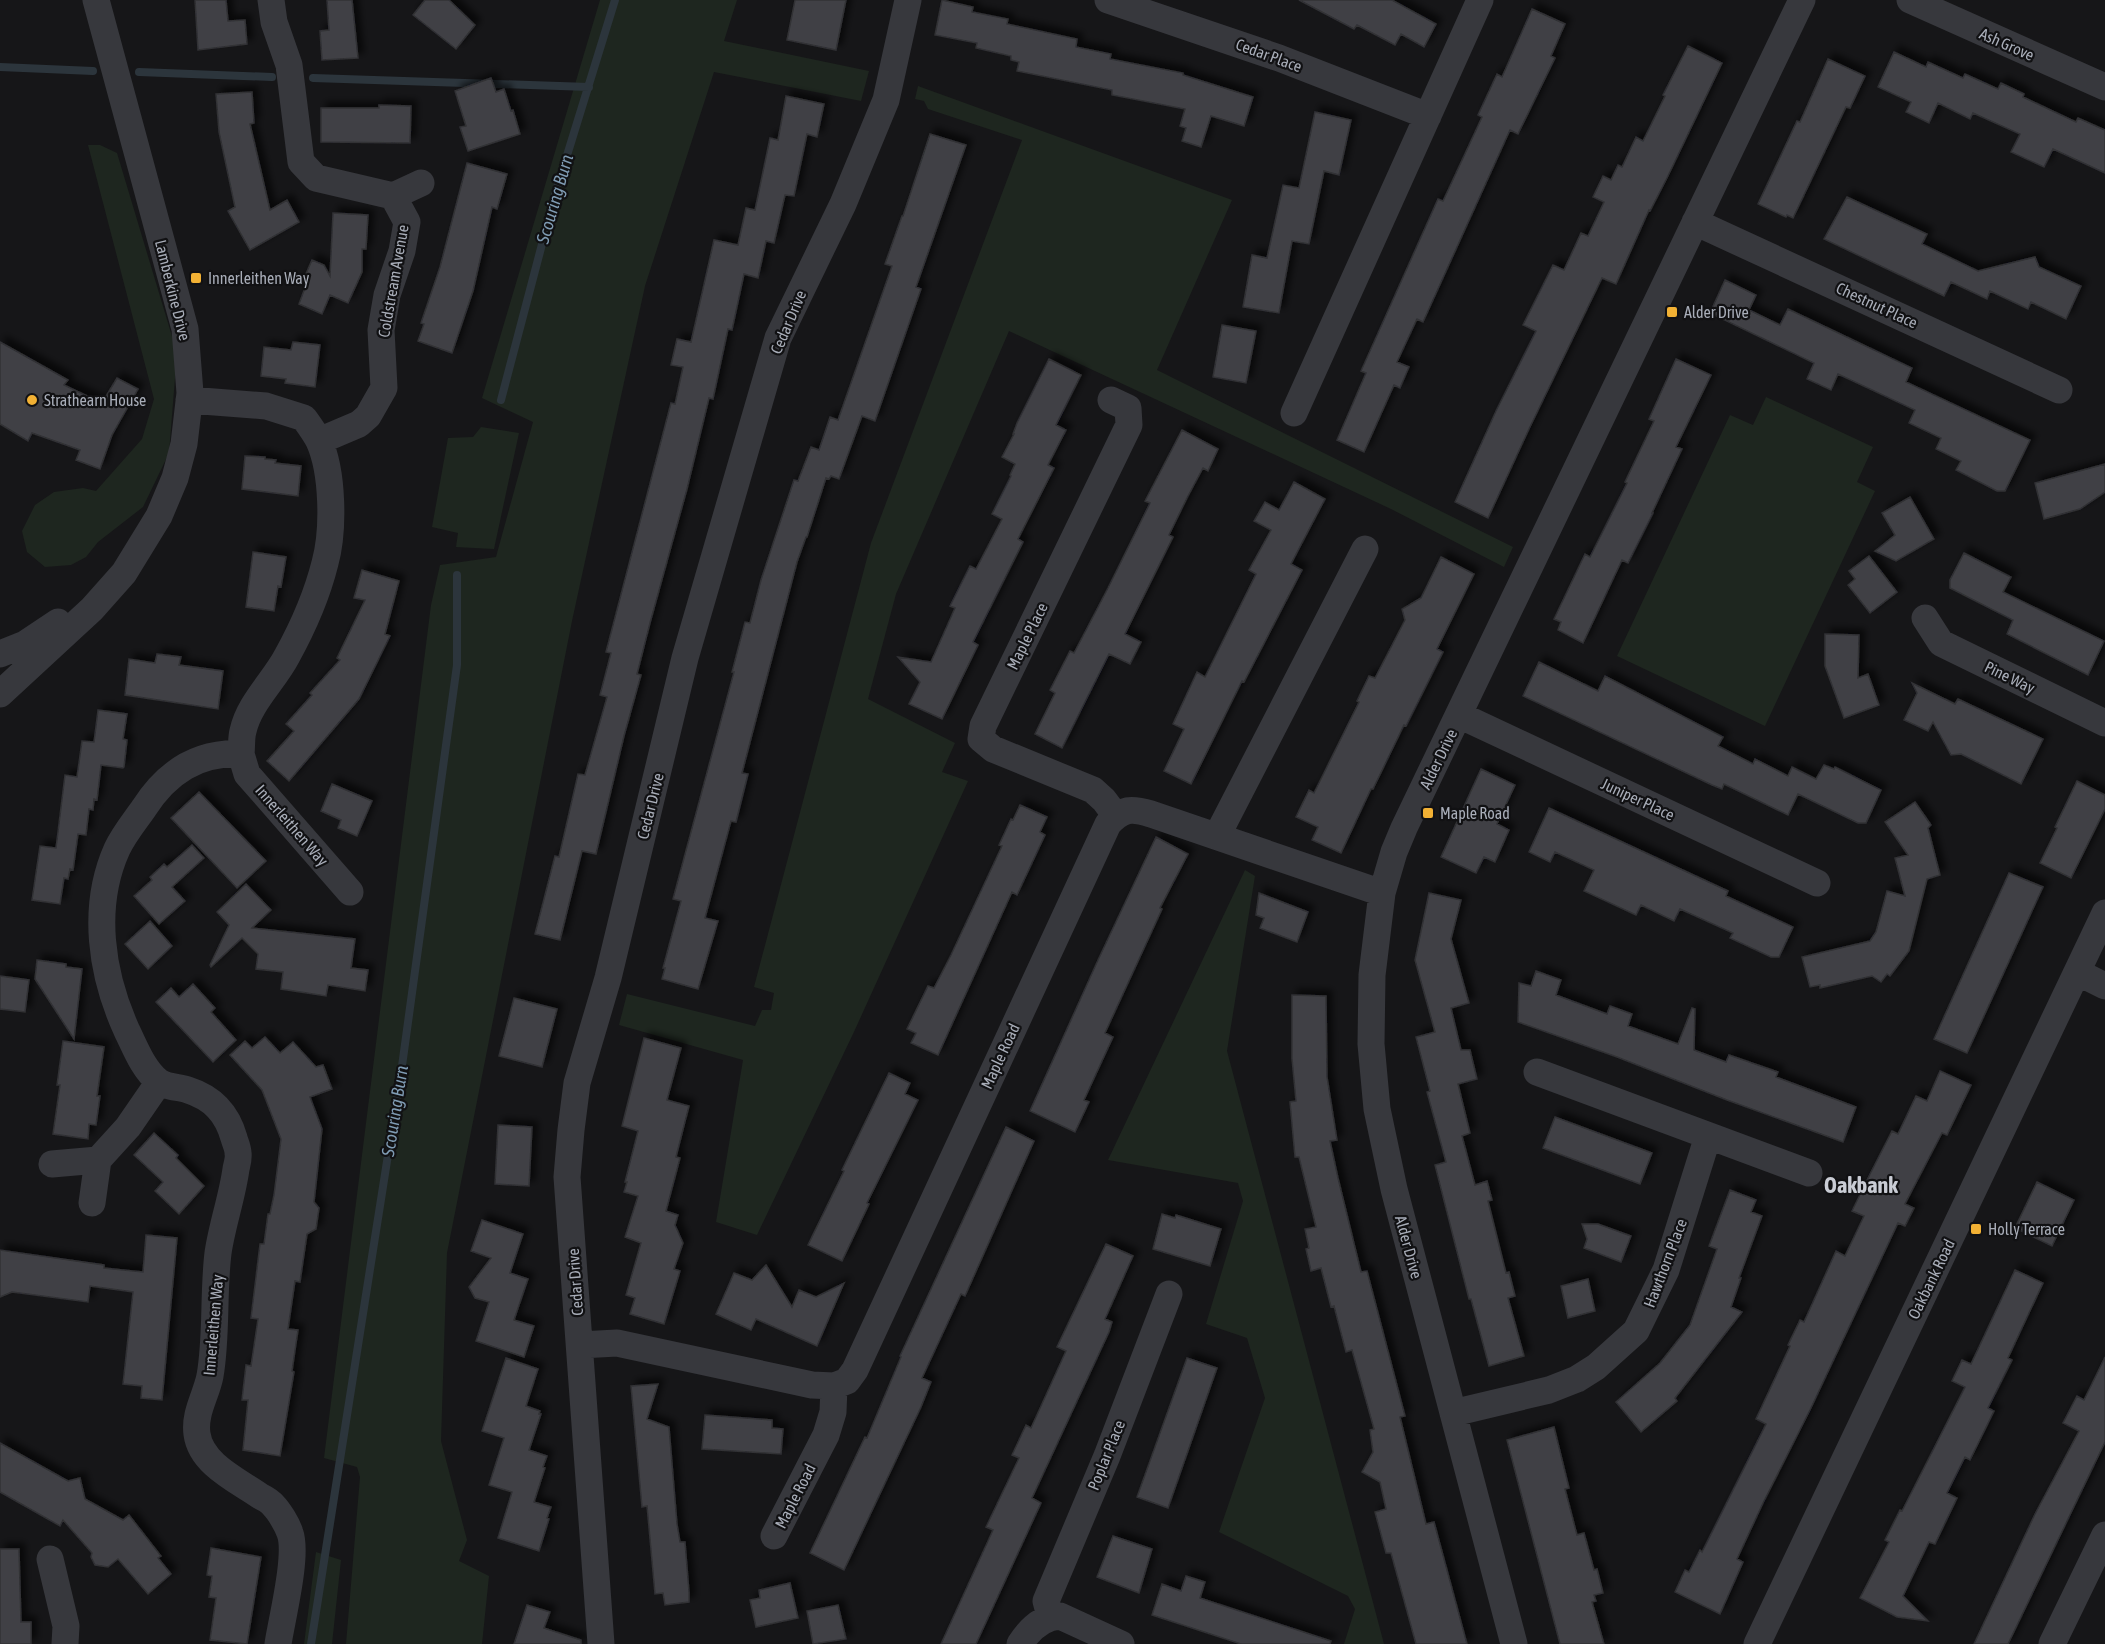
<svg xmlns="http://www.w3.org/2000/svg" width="2105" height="1644" font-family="'Asap Condensed',sans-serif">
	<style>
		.green { fill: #1e261f }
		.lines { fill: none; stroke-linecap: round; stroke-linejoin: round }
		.stream { stroke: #2c353c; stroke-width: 8 }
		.building { fill: #404145; stroke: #303034; stroke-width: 1.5; filter: url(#shadow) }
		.minor { stroke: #37383d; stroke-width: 27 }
		.poi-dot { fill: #f2b134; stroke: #111113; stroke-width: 2 }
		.labels { text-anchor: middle; stroke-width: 4.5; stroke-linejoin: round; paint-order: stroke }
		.street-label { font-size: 16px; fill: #a8adb8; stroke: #111113 }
		.poi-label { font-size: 16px; fill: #a8adb8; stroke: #111113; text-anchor: start }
		.water-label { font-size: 18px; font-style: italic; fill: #7f9bb3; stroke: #111113 }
		.district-label { font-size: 22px; font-weight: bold; fill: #c9ccd4; stroke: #111113 }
	</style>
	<defs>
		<filter id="shadow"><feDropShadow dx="5.5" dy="-5.5" stdDeviation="3" flood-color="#0009"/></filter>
	</defs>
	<rect width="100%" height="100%" fill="#161618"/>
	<path class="green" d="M600 0H737L724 41 869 71 861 101 714 72 645 286 572 621 447 1253 441 1441 467 1540 459 1561 489 1576 482 1644H346L360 1477 357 1467 324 1458 431 605 440 565 496 557 533 422 482 398Z
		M918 86 1232 200 1157 370 1513 547 1504 567 1391 509 1009 331 896 594 868 699 955 743 942 772 968 781 853 1034 757 1235 716 1222 743 1060 619 1025 627 994 755 1026 762 1010H771L774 993 754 987 871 543 1022 140 928 109 924 101 915 99Z
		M88 145H100L117 153 177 353 169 453 143 507 98 542 86 557 71 565 45 567 27 552 22 531 35 505 54 492 83 488 96 491 142 439 154 399Z
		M1766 397 1873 447 1857 482 1875 491 1765 726 1617 656 1730 415 1753 425Z
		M481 427 519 433 494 549 456 547 458 533 432 527 448 438 473 437Z
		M1245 870 1255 876 1227 1051 1384 1644H1344L1355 1609 1348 1596 1219 1532 1265 1398 1247 1338 1206 1324 1243 1201 1238 1183 1108 1160Z
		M316 1552 341 1560 332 1644H304Z"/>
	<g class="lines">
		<path class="stream" d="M0 67 93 71
			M139 72 272 77
			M313 78 589 87
			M501 400 556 191 615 0
			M311 1644 402 1066 457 665V575"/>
	</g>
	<path class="building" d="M195 0H226L228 21 245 20 247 44 198 50Z
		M327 0H352L358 58 322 60 320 31 329 30Z
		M425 0H449L475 25 456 49 413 15Z
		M795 0H846L836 50 787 40Z
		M942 0 973 7 972 12 1008 19 1007 24 1077 39 1076 47 1111 54 1110 59 1183 73V75L1253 97 1244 126 1211 116 1201 147 1182 141 1186 128 1180 126 1185 109 1112 95V90L1017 71 1019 62 1011 60V56L976 48 977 43 935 35Z
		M1299 0H1392L1436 24 1424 47 1401 34 1395 45 1357 25 1354 29Z
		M1532 9 1565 24 1551 56 1555 58 1518 134 1510 130 1423 322 1417 319 1397 362 1409 367 1400 388 1394 385 1364 452 1337 440 1366 373 1361 371 1438 199 1443 201 1482 117 1478 115 1497 74 1502 77Z
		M1688 46 1722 63 1667 178 1650 211 1649 210 1616 284 1602 278 1529 429 1488 518 1455 502 1496 411 1536 331 1523 325 1553 265 1564 270 1581 233 1588 236 1604 202 1593 197 1603 176 1611 180 1618 165 1622 167 1636 137 1643 141 1665 96 1663 95Z
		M1894 52 1926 67 1928 62 1963 78 1965 74 1998 89 2001 83 2024 94 2023 97 2076 122 2078 118 2105 130V173L2053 149 2044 167 2011 152 2020 134 1973 113 1970 119 1938 103 1929 123 1906 112 1911 102 1878 87Z
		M1828 59 1865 76 1850 108 1846 107 1793 218 1787 215 1786 217 1758 204 1797 121 1800 122Z
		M491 78 496 92 504 89 511 111 513 110 520 134 468 151 460 127 466 126 455 91Z
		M252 92 254 123 250 124 270 210 287 200 299 222 250 250 228 211 235 207 219 132 216 94Z
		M786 96 824 104 817 137 807 134 794 196 785 195 774 243 766 241 758 278 744 274 732 330 728 329 713 399 709 398 687 489 650 623 637 674 641 675 624 736 596 854 582 851 560 940 535 934 555 856 559 857 578 774 585 775 607 697 600 695 611 653 606 652 671 403 675 404 683 367 671 365 677 339 691 342 714 240 738 245 746 208 755 210 770 138 778 140Z
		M379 105 411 106 410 143 321 142V108H379Z
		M1315 112 1351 120 1339 175 1324 171 1309 244 1292 241 1279 313 1243 307 1252 255 1267 258 1283 185 1299 188Z
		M930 134 966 145 916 287 921 289 875 421 862 416 839 479 831 476 829 479 826 478 807 537H806L797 562 742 773 748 774 736 822 731 821 705 918 718 921 698 989 662 979 665 968H663L681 901 673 899 734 672H732L745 622 750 623 761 580 794 480 798 481 811 447 819 450 830 417 838 420 892 266 885 264 902 216H903Z
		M467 163 507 174 497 209 492 207 473 291 452 353 418 341 424 324 421 323 440 267Z
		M1847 197 1927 234 1922 244 1978 271 2035 257 2039 267 2081 286 2066 319 2031 302 2028 309 1990 291 1987 299 1951 282 1944 296 1824 239Z
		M333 213 368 215 366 249H362V272L348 303 330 295 322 314 299 304 306 285 302 283 312 260 324 265 330 276Z
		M1725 280 1756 295 1749 310 1780 325 1788 309 1830 329 1912 368 1906 382 2030 440 2005 491H1997L1956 470 1961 461 1936 449 1941 438 1909 423 1915 410 1838 374 1831 390 1807 379 1814 363 1710 313Z
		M1222 325 1256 331 1246 383 1213 377Z
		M0 342 68 380 64 385 102 403 117 378 138 389 112 435 100 469 76 460 80 450 32 433 28 441 0 424Z
		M293 342 320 345 315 387 285 383 286 379 261 376 264 347 291 350Z
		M1049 359 1081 375 1056 425 1066 430 1048 465 1054 468 1018 539 1023 542 973 642 978 645 942 719 909 704 920 682 898 657 931 662 955 608 950 606 970 566 976 569 1002 519 992 514 1011 476 1010 475 1015 464 1002 457 1014 434H1013L1017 423Z
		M1676 359 1711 375 1676 447 1682 449 1652 513H1653L1628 563 1622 560 1583 643 1558 630 1561 622 1554 619 1585 554 1590 557 1627 483 1625 482 1654 421 1649 419Z
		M1182 430 1218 449 1208 471 1203 468 1187 498 1169 535 1173 537 1125 634 1141 642 1130 664 1109 654 1062 748 1035 734 1055 693 1050 690 1070 651 1074 653 1108 588 1150 503 1145 501Z
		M245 456 265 457V459L276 460 275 463 301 466 298 496 242 489Z
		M2105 464V492L2080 509 2044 519 2035 483Z
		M1294 482 1325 499 1291 564 1302 570 1244 682 1242 681 1191 784 1164 771 1184 729 1173 724 1197 672 1205 677 1256 574 1249 570 1271 530 1254 521 1265 502 1279 510Z
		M1910 497 1934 539 1896 561 1875 551 1895 535 1882 513Z
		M253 552 286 557 281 587 278 586 274 611 246 607Z
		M1964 553 2011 577 2003 592 2104 641 2088 675 2007 634 2013 620 1950 588V580Z
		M1869 556 1897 592 1870 613 1848 585 1855 579 1849 571Z
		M1441 557 1474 574 1437 649 1443 652 1406 726 1404 725 1373 789H1371L1341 853 1312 840 1318 827 1296 817 1309 790 1314 793 1359 702 1357 701 1369 676 1375 678 1405 620 1402 609 1421 598Z
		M362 570 399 581 385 634 390 636 359 699 289 781 267 761 294 731 286 724 312 695 310 693 340 660 337 658 365 600 354 598Z
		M1825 634 1859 635 1858 678 1868 674 1879 705 1844 718 1825 666Z
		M157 654 181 657 179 665 223 671 218 709 125 695 129 659 155 663Z
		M1539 662 1598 691 1605 676 1723 737 1718 746 1753 764 1755 759 1788 776 1792 767 1816 779 1824 765 1834 769 1835 767 1881 790 1866 823H1858L1798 794 1788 815 1724 784 1722 789 1712 785 1523 696Z
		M1912 683 1955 704 1958 699 2043 739 2021 784 1961 754 1951 755 1933 722 1928 731 1904 720 1917 693Z
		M98 710 127 714 123 739 127 740 124 767 123 768 101 765 97 800 94 799 93 810 89 809 86 835 78 834 73 870 70 869 68 879 64 878 60 904 32 900 40 846 56 848 65 775 77 777 82 741 94 742Z
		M1481 769 1515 785 1497 824 1509 830 1495 862 1484 857 1476 873 1441 857Z
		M2077 781 2105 795V809L2071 878 2040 863 2057 828 2055 827Z
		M332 784 372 801 357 836 338 828 341 820 321 811Z
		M199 792 266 861 237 888 171 818Z
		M1915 802 1931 825 1928 828 1940 875 1927 879 1909 951 1890 976 1887 974 1881 982 1872 976 1820 988V985L1810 987 1802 957 1870 941 1876 932 1887 891 1905 896 1895 858 1908 855 1885 822Z
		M1020 805 1047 817 1040 832 1045 835 1017 895 1012 892 938 1055 911 1043 916 1033 907 1029 928 986 934 988 951 955 1002 846 999 845 1011 819 1013 820Z
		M1549 808 1728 891 1726 896 1793 927 1779 957H1771L1730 938 1733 933 1680 909 1674 921 1641 905 1636 915 1584 891 1594 870 1555 852 1550 862 1529 852Z
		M1156 837 1188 854 1160 908 1162 909 1152 931 1105 1033 1113 1037 1084 1100 1089 1102 1075 1132 1030 1111 1098 960Z
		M192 845 204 858 172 887 185 901 159 924 134 896 152 880 150 877 164 864 167 867Z
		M2009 873 2043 887 1967 1053 1934 1039Z
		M246 884 271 910 252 928 355 939 351 968 368 970 365 991 328 985 326 996 281 989 283 972 256 969 258 954 242 938 211 967 210 965 229 925 217 912Z
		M1259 893 1308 912 1297 942 1260 928 1264 918 1256 915Z
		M1429 893 1461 900 1451 939 1469 1003 1451 1008 1461 1050H1470L1477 1079 1458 1084 1470 1133 1462 1136 1475 1185 1487 1181 1492 1200 1488 1201 1506 1273 1509 1272 1515 1296 1508 1298 1524 1356 1489 1366 1471 1299H1469L1435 1165 1446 1162 1427 1092 1430 1091 1416 1037 1435 1032 1415 960Z
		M150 921 172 946 148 969 125 944Z
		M37 960 66 964V967L82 969 74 1039 35 979Z
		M1536 971 1561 980 1556 995 1607 1014 1610 1006 1632 1014 1628 1026 1678 1044 1692 1008 1695 1009 1694 1050 1726 1062 1729 1055 1778 1072 1776 1077 1856 1107 1843 1142 1727 1100 1617 1057 1518 1022 1519 983 1531 986Z
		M0 976 29 980 25 1012 0 1009Z
		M193 984 215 1008 211 1012 236 1040 213 1062 156 1002 171 988 179 997Z
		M1292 995 1326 996 1327 1077 1337 1140 1330 1141 1338 1178 1361 1272 1367 1271 1405 1416 1400 1417 1426 1524 1434 1522 1467 1644H1416L1391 1553H1386L1375 1512 1386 1509 1380 1482 1362 1472 1373 1452 1370 1430 1374 1429 1352 1350 1346 1352 1334 1306 1331 1307 1321 1268 1311 1271 1306 1249 1309 1248 1305 1229 1316 1227 1299 1157H1295L1290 1102 1296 1101 1292 1059Z
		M514 998 557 1009 542 1067 499 1056Z
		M265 1037 280 1053 293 1042 316 1067 323 1065 332 1089 310 1097 322 1129 314 1202 319 1208 316 1229 307 1234 300 1282 295 1281 288 1329 298 1330 292 1371 294 1372 280 1456 243 1450 248 1400H242L246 1365 251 1366 258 1319 251 1318 260 1244H264L268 1214H270L274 1195 281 1139 262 1090 230 1055 245 1041 252 1048Z
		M644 1038 681 1048 667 1100 689 1106 676 1157 680 1158 666 1211 678 1215 675 1225 683 1243 674 1269 680 1271 664 1324 630 1314 635 1298 626 1295 641 1243 625 1237 638 1196 624 1192 627 1182H625L638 1131 622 1126Z
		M63 1041 104 1047 97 1096H100L96 1125 89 1124 88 1139 53 1134 60 1085H57Z
		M1940 1071 1971 1085 1947 1135 1942 1133 1905 1204 1914 1208 1905 1226 1898 1223 1810 1410 1763 1503 1737 1559 1743 1562 1720 1614 1675 1592 1685 1570 1689 1572 1700 1550 1702 1552 1766 1424 1756 1419 1790 1346 1788 1345 1800 1320 1804 1322 1836 1251 1845 1256 1864 1216 1852 1211 1870 1174 1892 1131 1898 1134 1916 1096 1927 1101Z
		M889 1073 910 1083 905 1094 918 1100 867 1203 869 1204 842 1261 808 1245 844 1171 842 1170Z
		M1555 1117 1652 1153 1640 1184 1543 1148Z
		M498 1125 532 1127 529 1186 495 1184Z
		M1006 1127 1034 1141 965 1296 961 1294 922 1378 931 1382 921 1407 844 1570 810 1553 865 1437 867 1438 901 1357 900 1356Z
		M154 1133 178 1155 176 1158 204 1186 179 1214 155 1191 163 1182 134 1155Z
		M2037 1182 2074 1200 2052 1246 2015 1228Z
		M1730 1190 1756 1200 1751 1212 1762 1216 1739 1278H1741L1731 1307 1742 1312 1675 1398 1677 1401 1641 1432 1616 1402 1660 1363 1690 1325 1717 1249 1709 1246Z
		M1162 1214 1175 1218 1176 1215 1221 1229 1210 1266 1153 1249Z
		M482 1220 523 1234 510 1273 528 1279 514 1320 534 1326 524 1357 476 1341 489 1302 475 1298 469 1287 491 1258 471 1251Z
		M1582 1224H1598L1631 1236 1621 1262 1584 1248 1587 1239Z
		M146 1235 177 1238 162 1400 141 1398 142 1386 123 1384 133 1292 90 1286 88 1302 12 1292 0 1297V1250L104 1265V1268L143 1272Z
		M1106 1244 1133 1256 1105 1319 1112 1322 1109 1332 1032 1498 1041 1503 976 1644H941L993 1530 986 1527 1019 1458 1012 1455 1026 1425 1031 1428 1066 1351 1057 1347Z
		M766 1265 792 1307 799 1290 816 1297 844 1283 817 1346 756 1319 751 1330 716 1314 734 1273 752 1280Z
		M2015 1270 2043 1283 2008 1358 2012 1360 1988 1408 1994 1411 1970 1460 1965 1457 1947 1493 1957 1498 1935 1544 1929 1542 1903 1596 1928 1621 1897 1617 1860 1598 1889 1542 1885 1540 1900 1510 1902 1511 1965 1387 1952 1381 1962 1360 1971 1364Z
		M1588 1279 1595 1311 1568 1318 1561 1286Z
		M2105 1357V1442L2008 1644H1974L2035 1514 2079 1431 2063 1423 2077 1396 2084 1400Z
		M506 1358 538 1369 526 1406 540 1411 539 1414H541L529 1450 547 1456 543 1467 545 1468 534 1502 551 1507 547 1518 549 1519 539 1551 498 1538 512 1492 489 1485 504 1438 482 1431Z
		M1187 1358 1217 1368 1168 1508 1137 1497Z
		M658 1384 647 1419 669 1427 677 1524 680 1542H685L689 1592V1602L665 1605 663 1593 655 1594 647 1506 642 1507 631 1386Z
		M705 1415 772 1420V1428L783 1429 781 1454 702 1449Z
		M1554 1427 1569 1488 1565 1489 1577 1535 1584 1533 1594 1570 1597 1569 1603 1593 1594 1595 1596 1601 1592 1602 1604 1644H1560L1507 1440Z
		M0 1443 68 1481 80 1478 85 1499 123 1520 129 1515 161 1556 158 1558 171 1574 148 1594 118 1559 108 1567 95 1565 91 1557 92 1553 63 1520 60 1526 0 1492Z
		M1113 1536 1152 1549 1139 1593 1097 1577Z
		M211 1548 261 1557 247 1644 210 1640 216 1598 209 1597 212 1576 207 1575Z
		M0 1549H19L21 1622H31V1644H0Z
		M1186 1576 1205 1582 1200 1598 1331 1641 1330 1644H1241L1152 1615 1162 1584 1181 1591Z
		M790 1583 798 1618 756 1627 750 1600 760 1598 759 1590Z
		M527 1605 550 1612 544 1628 581 1640V1644H514Z
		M838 1605 846 1639 813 1644 807 1611Z"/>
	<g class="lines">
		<path class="minor" d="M271 0 274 22 289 65 301 162 316 178 393 196 407 222 402 251 387 295 381 330 384 388 368 416 359 424 319 441
			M1108 0 1279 58 1428 116
			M1910 0 2105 87
			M393 196 421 183
			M1695 222 2059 390
			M189 400 266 406 304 418C309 425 315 433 319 441 333 472 334 530 325 563 317 595 303 627 287 656 274 681 249 703 243 731 241 738 242 746 241 754 198 752 167 772 144 808 135 821 124 834 117 849 91 907 101 974 127 1031 135 1047 143 1069 158 1081 165 1087 179 1087 188 1090 213 1098 227 1113 234 1138 235 1142 238 1148 238 1153 239 1158 237 1164 236 1169 232 1198 222 1225 218 1253 213 1294 217 1336 210 1376 206 1396 194 1413 197 1434 201 1464 237 1480 260 1496 264 1498 270 1501 273 1505 279 1511 287 1524 290 1533 298 1555 282 1618 278 1644
			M1111 400 1128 408 1129 425 983 726 981 739 993 749 1093 790 1104 800 1116 816
			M1294 413 1480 0
			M1925 618 1941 643 2105 723
			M0 654 25 644 58 622
			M0 694 92 609 124 573 159 516 175 478 184 444 190 393 185 329 96 0
			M1459 715 1817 883
			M241 754 247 774 350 892
			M1217 836 1365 549
			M2077 972 2105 986
			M1537 1072 1809 1173
			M52 1164 98 1160 128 1127 159 1082
			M92 1203 98 1160
			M580 1345 617 1343 812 1385 834 1386
			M1453 1413 1549 1390 1577 1379 1596 1367 1636 1331 1666 1270 1708 1136
			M774 1536 826 1435 833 1412 834 1386 847 1381 855 1370 1108 824C1123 808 1131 808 1151 814L1382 893
			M50 1559 66 1626 65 1644
			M1050 1616 1046 1601 1107 1456 1169 1294
			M601 1644 567 1177 571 1130 577 1083 608 978 685 658 778 338 843 204 886 100 908 0
			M1020 1644C1029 1630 1042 1617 1060 1616L1121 1644
			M1514 1644 1394 1189 1377 1109 1371 1044 1372 975 1382 893 1394 852 1404 828 1802 0
			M1757 1644 2105 913
			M2052 1644 2105 1535"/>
	</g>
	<g class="poi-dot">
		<rect x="190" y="272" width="12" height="12" rx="3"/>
		<rect x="1666" y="306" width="12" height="12" rx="3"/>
		<circle cx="32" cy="400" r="6"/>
		<rect x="1422" y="807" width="12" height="12" rx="3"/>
		<rect x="1970" y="1223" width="12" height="12" rx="3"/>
	</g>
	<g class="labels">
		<g class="street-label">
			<text transform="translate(2007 44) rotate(24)" y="6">Ash Grove</text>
			<text transform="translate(1269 55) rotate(20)" y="6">Cedar Place</text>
			<text transform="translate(393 281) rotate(-80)" y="6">Coldstream Avenue</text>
			<text transform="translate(173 290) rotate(76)" y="6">Lamberkine Drive</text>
			<text transform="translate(1877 305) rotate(25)" y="6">Chestnut Place</text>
			<text transform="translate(788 322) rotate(-67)" y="6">Cedar Drive</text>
			<text transform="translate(1027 636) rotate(-64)" y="6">Maple Place</text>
			<text transform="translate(2010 677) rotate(26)" y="6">Pine Way</text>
			<text transform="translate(1438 759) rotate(-64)" y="6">Alder Drive</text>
			<text transform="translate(1638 799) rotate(25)" y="6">Juniper Place</text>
			<text transform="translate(650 806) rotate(-76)" y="6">Cedar Drive</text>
			<text transform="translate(292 825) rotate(49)" y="6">Innerleithen Way</text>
			<text transform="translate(1000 1056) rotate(-65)" y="6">Maple Road</text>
			<text transform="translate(1409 1247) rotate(75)" y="6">Alder Drive</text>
			<text transform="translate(1665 1263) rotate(-69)" y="6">Hawthorn Place</text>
			<text transform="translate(1931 1279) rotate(-64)" y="6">Oakbank Road</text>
			<text transform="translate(575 1282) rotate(-94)" y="6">Cedar Drive</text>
			<text transform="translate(213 1325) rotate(-85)" y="6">Innerleithen Way</text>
			<text transform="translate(1106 1455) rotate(-68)" y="6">Poplar Place</text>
			<text transform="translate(795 1496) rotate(-63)" y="6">Maple Road</text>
		</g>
		<g class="poi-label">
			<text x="208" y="284">Innerleithen Way</text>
			<text x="1684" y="318">Alder Drive</text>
			<text x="44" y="406">Strathearn House</text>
			<text x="1440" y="819">Maple Road</text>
			<text x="1988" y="1235">Holly Terrace</text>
		</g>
		<g class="water-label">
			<text transform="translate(555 199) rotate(-74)" y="6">Scouring Burn</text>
			<text transform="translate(395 1111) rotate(-81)" y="6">Scouring Burn</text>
		</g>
		<g class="district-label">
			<text x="1861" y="1193">Oakbank</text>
		</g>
	</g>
</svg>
